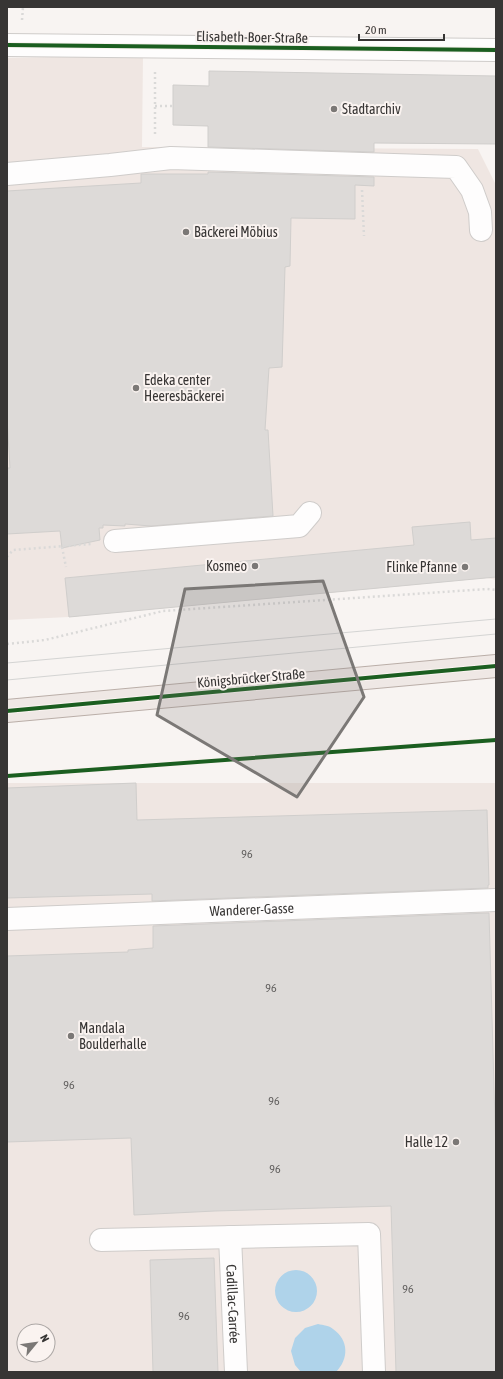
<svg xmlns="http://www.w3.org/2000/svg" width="503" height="1379" font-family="'Asap Condensed',sans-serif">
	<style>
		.built { fill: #efe6e2; fill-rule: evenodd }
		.water { fill: #afd3ea }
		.building { fill: #dddad8; stroke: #d0cecc }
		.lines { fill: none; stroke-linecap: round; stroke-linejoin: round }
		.minor-casing { stroke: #cfccca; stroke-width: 24 }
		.major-casing { stroke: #baaea8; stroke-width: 24 }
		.path { stroke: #dad9d8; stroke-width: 2.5; stroke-dasharray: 2 3; stroke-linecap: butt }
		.minor { stroke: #fefdfd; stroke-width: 22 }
		.major { stroke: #efe8e5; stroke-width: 22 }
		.tram { stroke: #d4d4d3; stroke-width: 1 }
		.cycleway-casing { stroke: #faf3f0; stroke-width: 6 }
		.cycleway { stroke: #1b5e20; stroke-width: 4 }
		.marked { fill: #7b7876; fill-opacity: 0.2; stroke: #7b7876; stroke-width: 3; stroke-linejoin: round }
		.poi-dot { fill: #7b7876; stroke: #faf3f0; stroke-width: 1.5 }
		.labels { text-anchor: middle; stroke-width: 4; stroke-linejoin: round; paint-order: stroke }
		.number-label { font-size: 12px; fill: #62605f }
		.street-label { font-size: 14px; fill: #373534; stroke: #faf3f0 }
		.poi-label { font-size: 14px; fill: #373534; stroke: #faf3f0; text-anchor: start }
	</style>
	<rect width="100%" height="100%" fill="#f8f4f2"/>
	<path class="built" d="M143 55 142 147 478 149 496 185V580L487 578 69 617 7 620V58Z
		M7 783H496V1372H7ZM24 1331H48V1355H24Z"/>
	<path class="water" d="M275 1291a21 21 0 1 1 42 0a21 21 0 1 1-42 0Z
		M318 1324C323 1325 330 1326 333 1329 349 1340 349 1359 336 1372H301L295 1365 291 1351 295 1338 305 1328Z"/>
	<path class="building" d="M209 71 496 76V144L374 143V152L208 147V126L173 125V85L209 86Z
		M208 172 374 177V186L355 185V219L291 218 290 266 285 267 282 367 269 368 265 430H268L273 516 151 526 125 524V526L103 525V528H99L100 540 62 548 60 531 7 534V468H10L7 418V191L141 183V174H208Z
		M470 522 471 540 496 538V577L69 617 65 578 414 545 412 527Z
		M136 783 137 820 487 810 489 885H488V888L152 901V894L7 898V788Z
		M489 913 496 1156V1372H396L391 1206 215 1211 134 1215 131 1138 7 1142V956L128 952V950L153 948V926Z
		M214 1258 218 1372H153L150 1260Z"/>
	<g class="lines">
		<g class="minor-casing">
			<g id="minor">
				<path d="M7 45 496 50"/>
				<path d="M7 174 110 165 171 158 456 167 472 190 480 212 481 230"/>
				<path d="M115 541 299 526 310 513"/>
				<path id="s1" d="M7 919 496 900"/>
				<path id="s2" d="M230 1237 236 1372"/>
				<path d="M101 1240 369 1234 374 1372"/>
			</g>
		</g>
		<g class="major-casing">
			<path id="major" d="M7 711 496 666"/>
		</g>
		<path class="path" d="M22 20 23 7
			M155 106H173
			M155 134V71
			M362 190 364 236
			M62 547 66 567
			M7 557 13 550 91 544
			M7 644 45 640 163 611 487 589 496 590
			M7 776 496 740"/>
		<use href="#minor" class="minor"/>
		<use href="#major" class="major"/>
		<path class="tram" d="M7 663 496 619
			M7 680 496 634"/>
		<g class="cycleway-casing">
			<path id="cycleway" d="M7 45 496 50
				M7 711 496 666
				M7 776 496 740"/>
		</g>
		<use href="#cycleway" class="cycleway"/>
	</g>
	<path class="marked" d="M323 581 364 697 297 797 157 715 185 589Z"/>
	<g class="poi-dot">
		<circle cx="334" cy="109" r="4"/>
		<circle cx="186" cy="232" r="4"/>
		<circle cx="136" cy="388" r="4"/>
		<circle cx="255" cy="566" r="4"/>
		<circle cx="465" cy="567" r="4"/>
		<circle cx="71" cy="1036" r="4"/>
		<circle cx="456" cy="1142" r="4"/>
	</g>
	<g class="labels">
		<g class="number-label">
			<text x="247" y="858">96</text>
			<text x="271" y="992">96</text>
			<text x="69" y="1089">96</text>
			<text x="274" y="1105">96</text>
			<text x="275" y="1173">96</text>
			<text x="408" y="1293">96</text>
			<text x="184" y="1320">96</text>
		</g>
		<g class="street-label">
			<text transform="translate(252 37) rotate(1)" y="5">Elisabeth-Boer-Straße</text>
			<text transform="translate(251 678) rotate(-5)" y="5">Königsbrücker Straße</text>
			<text dy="5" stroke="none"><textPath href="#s1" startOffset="245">Wanderer-Gasse</textPath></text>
			<text dy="5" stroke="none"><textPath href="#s2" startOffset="67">Cadillac-Carrée</textPath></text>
		</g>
		<g class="poi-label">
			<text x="342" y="114">Stadtarchiv</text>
			<text x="194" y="237">Bäckerei Möbius</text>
			<text x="144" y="385">Edeka center<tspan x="144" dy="16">Heeresbäckerei</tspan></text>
			<text x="247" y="571" text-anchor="end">Kosmeo</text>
			<text x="457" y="572" text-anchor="end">Flinke Pfanne</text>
			<text x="79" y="1033">Mandala<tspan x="79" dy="16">Boulderhalle</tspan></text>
			<text x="448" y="1147" text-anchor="end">Halle 12</text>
		</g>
	</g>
	<rect width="503" height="1379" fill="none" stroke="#373534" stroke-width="16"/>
	<g transform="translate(36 1343) rotate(61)"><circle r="19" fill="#faf3f0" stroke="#aca7a5"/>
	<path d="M0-3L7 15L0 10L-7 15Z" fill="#7b7876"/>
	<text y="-6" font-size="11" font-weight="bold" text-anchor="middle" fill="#373534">N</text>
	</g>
	<path d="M359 34v6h85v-6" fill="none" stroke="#373534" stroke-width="2"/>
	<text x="365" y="34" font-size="12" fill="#373534" stroke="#faf3f0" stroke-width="3" paint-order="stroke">20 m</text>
</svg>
